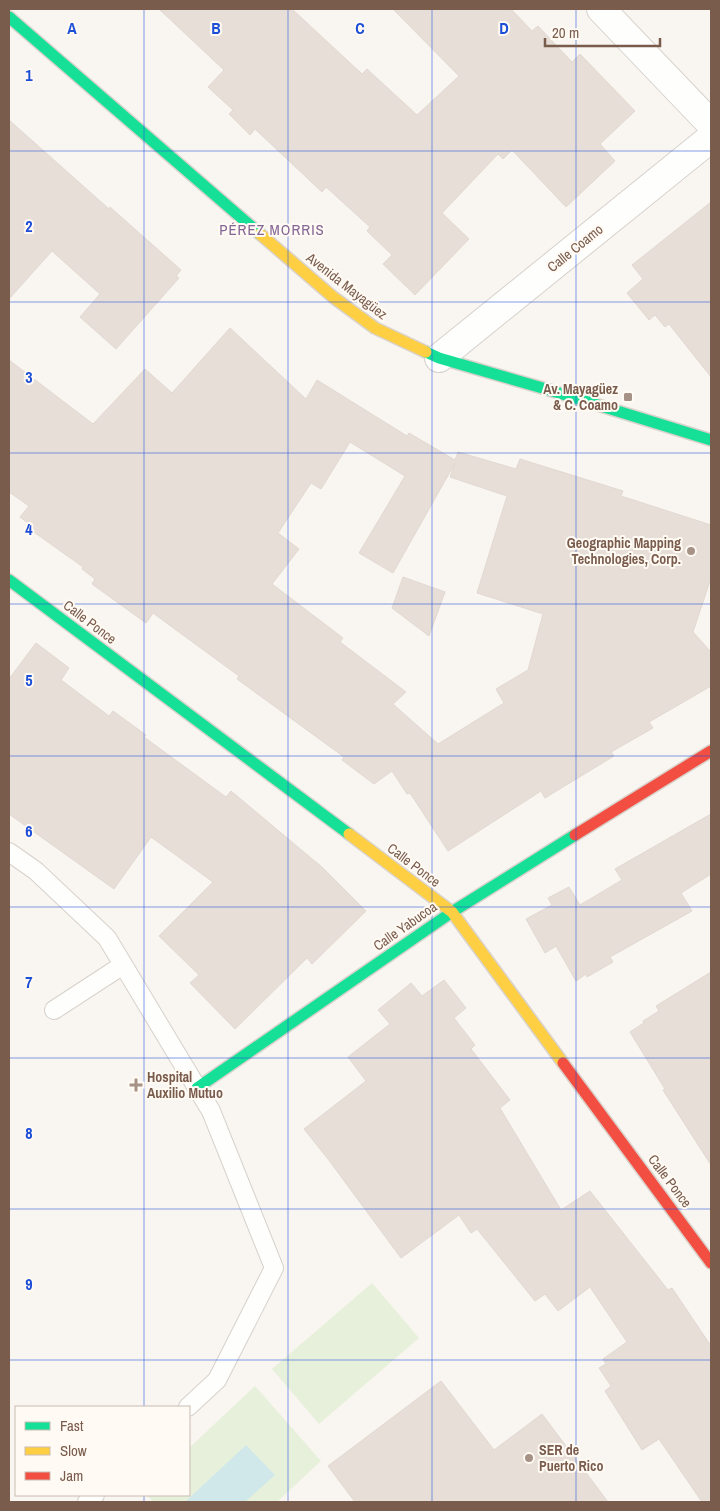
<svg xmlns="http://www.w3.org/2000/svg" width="720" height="1511" font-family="'Archivo Narrow',sans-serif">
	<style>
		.green { fill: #e7f0db }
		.water { fill: #d0e8ea }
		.building { fill: #e6ded7; stroke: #e2d8d2; fill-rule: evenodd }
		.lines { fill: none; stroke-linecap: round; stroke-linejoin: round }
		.lane-casing { stroke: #d7d1cb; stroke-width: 20 }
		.street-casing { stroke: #d7d1cb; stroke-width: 30 }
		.fast-casing { stroke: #d9d2cb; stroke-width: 14 }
		.slow-casing { stroke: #d9d2cb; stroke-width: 14 }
		.jam-casing { stroke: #d9d2cb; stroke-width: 14 }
		.lane { stroke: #fefefd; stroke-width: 18 }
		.street { stroke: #fefefd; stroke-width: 28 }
		.fast { stroke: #16e098; stroke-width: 11 }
		.slow { stroke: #ffcf43; stroke-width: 11 }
		.jam { stroke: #f24e42; stroke-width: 11 }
		.grid { fill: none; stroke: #1d4ed8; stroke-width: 1; stroke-opacity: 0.55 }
		.poi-dot { fill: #a69286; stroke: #fffaf3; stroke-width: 2 }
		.labels { text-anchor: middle; stroke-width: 4; stroke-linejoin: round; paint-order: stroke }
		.street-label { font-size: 14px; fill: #7a5c4d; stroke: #fffaf3 }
		.poi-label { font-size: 14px; font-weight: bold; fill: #7a5c4d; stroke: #fffaf3; text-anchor: end }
		.neighbourhood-label { font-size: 15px; letter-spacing: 1px; fill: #846695; stroke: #fffaf3 }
		.grid-label { font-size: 16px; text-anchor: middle; font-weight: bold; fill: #1d4ed8; stroke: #fffaf3; stroke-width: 4; stroke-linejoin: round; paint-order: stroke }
	</style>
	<rect width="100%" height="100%" fill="#f9f5f0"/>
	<path class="green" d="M372 1283 419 1338 319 1424 272 1369Z
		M255 1386 321 1461 277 1502H153L147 1495H189V1448Z"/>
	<path class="water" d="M246 1445 275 1475 245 1502H185Z"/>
	<path class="building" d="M159 9H292L362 74 367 69 417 115 459 76 393 9H511L532 31 538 26 572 62 580 54 635 111 600 144 615 161 566 207 512 150 503 159 498 154 442 213 469 239 415 295 383 264 392 255 367 231 370 227 326 187 322 192 255 129 250 135 229 114 233 110 208 87 224 70Z
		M9 120 109 209 110 207 181 270 176 276 179 278 116 349 80 317 100 294 52 251 9 299Z
		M711 202V377L669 324 665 327 655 315 649 320 627 293 643 279 632 265Z
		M230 328 306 399 317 380 407 436 409 433 455 460 458 452 516 469 520 459 623 491 621 496 711 525V578L693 632 711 652V686L649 722 653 728 611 752 614 756 545 798 541 791 448 851 410 793 407 794 392 771 374 784 342 760 344 757 237 679 239 676 153 613 146 623 92 584 95 579 82 569 83 567 31 530 33 527 20 517 29 506 9 492V360L93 424 145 369 172 393ZM350 442 405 476 359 553 393 573 455 463 450 477 507 496 477 593 543 614 528 670 496 689 504 703 438 744 393 704 406 692 340 642 343 638 272 584 299 549 278 533 311 483 321 489Z
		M403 577 445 592 429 636 392 608Z
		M36 643 69 668 61 680 109 716 113 711 146 735 144 737 226 797 231 791 323 868 366 911 312 964 307 958 235 1029 190 983 199 975 159 936 213 882 151 837 114 889 9 814V679Z
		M711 814V874L681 893 692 911 610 957 613 962 587 977 586 974 576 981 556 946 545 953 526 919 552 905 548 898 569 887 580 905 622 880 615 869Z
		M711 972V1165L663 1090 665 1089 630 1032 644 1023 643 1021 659 1011 656 1006Z
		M444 980 466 1008 454 1018 475 1045 471 1049 510 1100 500 1108 561 1210 590 1191 668 1290 672 1288 711 1346V1502H702L659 1439 642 1450 605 1391 611 1386 599 1368 606 1364 603 1359 627 1342 590 1287 558 1311 545 1294 535 1301 477 1229 471 1233 459 1215 401 1258 328 1159 304 1129 366 1081 348 1057 390 1024 378 1010 411 983 422 996Z
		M441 1381 494 1450 542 1414 608 1502H355L328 1466Z"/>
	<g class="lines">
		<g class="lane-casing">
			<path id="lane" d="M9 852 36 871 107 938 211 1111 274 1268 217 1380 188 1407
				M54 1010 123 965
				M87 1502 95 1495"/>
		</g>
		<g class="street-casing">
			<path id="street" d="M601 9 711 124
				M439 358 711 138"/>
		</g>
		<g class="fast-casing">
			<path id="fast" d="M9 17 260 234
				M426 352 439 358 546 389 711 440
				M9 580 349 834
				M197 1088 452 912 575 835"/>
		</g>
		<g class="slow-casing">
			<path id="slow" d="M260 234 333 297 375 328 426 352
				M349 834 452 912 563 1063"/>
		</g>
		<g class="jam-casing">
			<path id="jam" d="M575 835 711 751
				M563 1063 711 1263"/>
		</g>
		<use href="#lane" class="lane"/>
		<use href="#street" class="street"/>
		<use href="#fast" class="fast"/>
		<use href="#slow" class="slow"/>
		<use href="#jam" class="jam"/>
	</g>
	<path class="grid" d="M144 9V1407M288 9V1502M432 9V1502M576 9V1502M9 151H711M9 302H711M9 453H711M9 604H711M9 756H711M9 907H711M9 1058H711M9 1209H711M9 1360H711M144 1495V1502"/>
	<g class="poi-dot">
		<rect x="623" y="392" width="10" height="10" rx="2.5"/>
		<circle cx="691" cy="551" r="5"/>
		<path d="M133.5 1077.5h5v5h5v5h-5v5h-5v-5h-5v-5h5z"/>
		<circle cx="529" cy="1458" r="5"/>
	</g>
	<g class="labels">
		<g class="street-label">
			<text transform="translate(575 248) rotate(-39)" y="5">Calle Coamo</text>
			<text transform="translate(347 286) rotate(38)" y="5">Avenida Mayagüez</text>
			<text transform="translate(90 622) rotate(37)" y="5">Calle Ponce</text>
			<text transform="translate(414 865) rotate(37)" y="5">Calle Ponce</text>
			<text transform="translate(405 926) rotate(-35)" y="5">Calle Yabucoa</text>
			<text transform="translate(670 1181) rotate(53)" y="5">Calle Ponce</text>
		</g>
		<g class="poi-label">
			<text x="618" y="394">Av. Mayagüez<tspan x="618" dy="16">&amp; C. Coamo</tspan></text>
			<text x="681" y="548">Geographic Mapping<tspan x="681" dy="16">Technologies, Corp.</tspan></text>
			<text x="147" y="1082" text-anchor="start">Hospital<tspan x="147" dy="16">Auxilio Mutuo</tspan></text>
			<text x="539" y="1455" text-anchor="start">SER de<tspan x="539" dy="16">Puerto Rico</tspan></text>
		</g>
		<g class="neighbourhood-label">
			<text x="272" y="235">PÉREZ MORRIS</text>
		</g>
	</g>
	<g class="grid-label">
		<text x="72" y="34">A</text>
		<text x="216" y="34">B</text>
		<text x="360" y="34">C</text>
		<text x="504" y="34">D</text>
		<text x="29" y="81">1</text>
		<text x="29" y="232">2</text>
		<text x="29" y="383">3</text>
		<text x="29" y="535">4</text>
		<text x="29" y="686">5</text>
		<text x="29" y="837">6</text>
		<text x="29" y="988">7</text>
		<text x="29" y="1139">8</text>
		<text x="29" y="1290">9</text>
	</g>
	<rect width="720" height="1511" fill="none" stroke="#7a5c4d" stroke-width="20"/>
	<rect x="15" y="1406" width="175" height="90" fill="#fffaf3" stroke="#cabbb1"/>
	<rect x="25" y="1422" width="25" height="8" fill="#16e098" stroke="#cabbb1"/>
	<text x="60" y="1431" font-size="15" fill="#7a5c4d">Fast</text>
	<rect x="25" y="1447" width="25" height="8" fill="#ffcf43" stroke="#cabbb1"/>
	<text x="60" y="1456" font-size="15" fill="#7a5c4d">Slow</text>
	<rect x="25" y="1472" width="25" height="8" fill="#f24e42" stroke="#cabbb1"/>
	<text x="60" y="1481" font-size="15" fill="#7a5c4d">Jam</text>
	<path d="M545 38v8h115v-8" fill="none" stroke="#7a5c4d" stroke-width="2.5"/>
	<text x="552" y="38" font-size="15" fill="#7a5c4d" stroke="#fffaf3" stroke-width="4" paint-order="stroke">20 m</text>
</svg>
